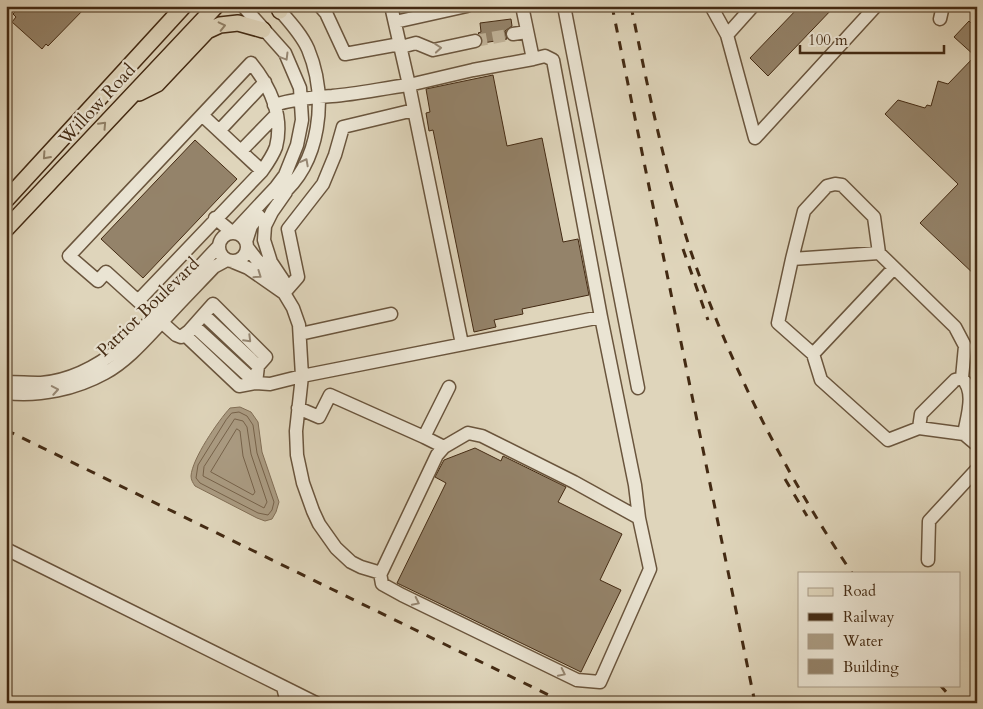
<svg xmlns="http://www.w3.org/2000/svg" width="983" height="709" font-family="Cardo,serif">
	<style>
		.water { fill: #aa9b82; stroke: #816e56 }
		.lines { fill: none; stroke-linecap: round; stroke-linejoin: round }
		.shore { stroke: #76624a; stroke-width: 1 }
		.building { fill: #94836a; stroke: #432a13 }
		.minor-tunnel { stroke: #c0b399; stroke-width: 12; stroke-dasharray: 12 6; stroke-linecap: butt }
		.minor-casing { stroke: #6a553d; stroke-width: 15 }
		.major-casing { stroke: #432a13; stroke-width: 18 }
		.minor { stroke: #eae4d3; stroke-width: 12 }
		.major { stroke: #dfd5bb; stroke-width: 15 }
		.rail { stroke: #432a13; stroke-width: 3; stroke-dasharray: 9 9; stroke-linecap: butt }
		.oneway { stroke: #918067 }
		.oneway2 { stroke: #968773 }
		.labels { text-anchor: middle; stroke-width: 4.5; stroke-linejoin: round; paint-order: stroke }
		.street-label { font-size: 18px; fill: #432a13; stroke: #eae4d3 }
	</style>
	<rect width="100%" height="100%" fill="#dfd5bb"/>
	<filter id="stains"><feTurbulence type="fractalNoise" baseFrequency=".004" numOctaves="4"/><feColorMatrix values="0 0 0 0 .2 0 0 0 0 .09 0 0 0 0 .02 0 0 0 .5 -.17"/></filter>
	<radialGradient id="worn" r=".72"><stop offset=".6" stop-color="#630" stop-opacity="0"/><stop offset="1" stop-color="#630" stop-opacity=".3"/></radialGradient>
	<path class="water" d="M240 407 251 412 258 422 262 452 279 502 276 512 272 519 265 521 257 518 195 486C193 483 191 480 191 476 192 459 218 421 230 408Z"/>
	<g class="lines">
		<path class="shore" d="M232 413 239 412 247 416 253 425 257 453 274 502 272 510 268 515 258 513 200 483 196 478 198 465 226 420Z
			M235 419 243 421 247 427 251 454 267 502 264 508 203 476 204 467Z
			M237 429 240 431 243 456 255 492 253 495 211 472Z"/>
	</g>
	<path class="building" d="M21 6H87L48 46 46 44 42 49 12 22 16 17 13 14Z
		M800 6H835L768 76 750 58Z
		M511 19 512 26 505 31 507 39 483 43 481 36 478 33 481 32 480 23Z
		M969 21 977 29V277L920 223 958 184 885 114 898 100 925 108 927 105 931 106 938 81 948 84 975 56 954 37Z
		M493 75 507 146 542 138 563 242 578 239 589 295 522 309 523 314 494 320 496 327 474 332 433 130 429 131 426 113 430 112 426 89Z
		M195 140 237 179 143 278 101 239Z
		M475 448 501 461 503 456 566 487 558 502 622 534 600 580 621 590 581 672 397 583 446 483 435 477 444 460Z"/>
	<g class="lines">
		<path class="minor-tunnel" d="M475 41 513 34"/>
		<g class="minor-casing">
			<path id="minor" d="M276 6C287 19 301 33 308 49 328 97 321 163 279 197
				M320 6 326 13 345 54 400 44
				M391 6 409 85 473 70 533 59 522 6
				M564 6 638 388
				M711 6 727 35
				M753 6 727 35 755 138 876 6
				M940 19 943 6
				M395 22 467 6
				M513 34 527 32
				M401 47 416 43 433 50 475 41
				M533 59 545 56 553 60 601 317
				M251 63C270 86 284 116 276 147 273 155 267 164 262 171L138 301 106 272 98 281 69 256Z
				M274 105C294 99 312 97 332 96 358 94 384 88 409 85L462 344
				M202 115 262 171
				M219 131 265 82
				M241 151 276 115
				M215 218 233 233 276 187 285 175 297 145 302 120 300 88 285 53 243 6
				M219 247a14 14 0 1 1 28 0a14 14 0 1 1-28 0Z
				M246 242 251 226 259 216
				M247 247 257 260 275 274
				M792 259 804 211 827 186 835 184 842 185 874 217 879 253
				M231 261 248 268 284 293
				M894 268 813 354 778 323 792 259 879 253 955 327 965 346 962 378
				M284 293 298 277 288 229 323 184 335 155 343 127 414 110
				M138 301 176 335 181 337 189 331 213 304 266 357 258 366 256 383
				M204 315 258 366
				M194 326 256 383
				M300 334 391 314
				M185 335 239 386 256 383 270 384 302 376 601 317 635 485 639 518 574 482 482 436 468 433 444 447 437 455 381 573 361 567 351 562 336 548 319 524 313 511 303 483 297 455 296 431 302 376 299 325 293 308 284 293 283 280 271 262 264 240 265 226 272 212 286 192
				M813 354 821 380 888 440 919 428
				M6 382C18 382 29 383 41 383 117 377 170 295 219 246
				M6 393C40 397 76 389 105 373 127 361 145 340 162 322 179 303 197 285 214 267L227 260
				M298 408 319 417 330 395 424 437
				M964 434C967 416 976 392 962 378L955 380 921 414 919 428 964 434 977 426
				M964 434 977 445
				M444 447 424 437 449 387
				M6 549 316 703
				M928 560 929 521 977 469
				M380 573 382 584 402 595 577 680 600 682 650 569 639 518
				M283 687 287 703"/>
		</g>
		<g class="major-casing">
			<path id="major" d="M278 6 280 11
				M139 93 157 84 207 31 220 25 238 23 263 30
				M6 200 184 6
				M6 229 216 6"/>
		</g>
		<use href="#minor" class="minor"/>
		<use href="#major" class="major"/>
		<path class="rail" d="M612 6 755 703
			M631 6C648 88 664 169 690 249 729 364 784 472 852 573
			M683 249 708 320
			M6 430 565 703
			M785 479 807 516
			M940 685 956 703"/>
	</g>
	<defs><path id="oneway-chevron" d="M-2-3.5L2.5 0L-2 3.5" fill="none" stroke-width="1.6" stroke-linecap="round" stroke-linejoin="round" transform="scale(1.25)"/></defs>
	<g class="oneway">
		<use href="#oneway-chevron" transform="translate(222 26) rotate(-13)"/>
		<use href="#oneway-chevron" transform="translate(103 125) rotate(-47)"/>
		<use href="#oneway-chevron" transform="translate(46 156) rotate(132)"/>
	</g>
	<g class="oneway2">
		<use href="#oneway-chevron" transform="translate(438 48) rotate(-5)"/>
		<use href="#oneway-chevron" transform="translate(285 57) rotate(59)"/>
		<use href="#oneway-chevron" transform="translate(305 162) rotate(-62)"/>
		<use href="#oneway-chevron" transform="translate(258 275) rotate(35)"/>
		<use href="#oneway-chevron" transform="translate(248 339) rotate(45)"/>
		<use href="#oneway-chevron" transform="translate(55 390) rotate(-10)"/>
		<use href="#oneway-chevron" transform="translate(416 602) rotate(26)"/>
		<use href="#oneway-chevron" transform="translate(562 673) rotate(26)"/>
	</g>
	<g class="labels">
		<g class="street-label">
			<text transform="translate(97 104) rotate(-47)" y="6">Willow Road</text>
			<text transform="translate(148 307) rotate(-44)" y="6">Patriot Boulevard</text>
		</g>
	</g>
	<rect width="983" height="709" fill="none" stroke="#dfd5bb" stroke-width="25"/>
	<rect x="8" y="8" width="968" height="694" fill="none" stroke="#432a13" stroke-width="2.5"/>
	<rect x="12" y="12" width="958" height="684" fill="none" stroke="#432a13"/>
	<rect x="798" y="572" width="162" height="115" fill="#eae4d3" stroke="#a79a86"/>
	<rect x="808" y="588" width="25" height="8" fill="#dfd5bb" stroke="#a79a86"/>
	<text x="843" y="596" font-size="15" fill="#432a13">Road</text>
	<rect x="808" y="613" width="25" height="8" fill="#432a13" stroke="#a79a86"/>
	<text x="843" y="622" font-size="15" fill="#432a13">Railway</text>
	<rect x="808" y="634" width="25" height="15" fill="#aa9b82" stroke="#a79a86"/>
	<text x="843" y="646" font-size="15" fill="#432a13">Water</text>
	<rect x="808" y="659" width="25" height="15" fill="#94836a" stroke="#a79a86"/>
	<text x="843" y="672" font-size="15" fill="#432a13">Building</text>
	<path d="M800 45v8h144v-8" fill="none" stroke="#432a13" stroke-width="2.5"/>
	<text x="808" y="45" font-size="15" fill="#432a13" stroke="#eae4d3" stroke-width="4" paint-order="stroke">100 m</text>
	<rect width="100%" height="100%" filter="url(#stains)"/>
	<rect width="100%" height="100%" fill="url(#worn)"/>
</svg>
